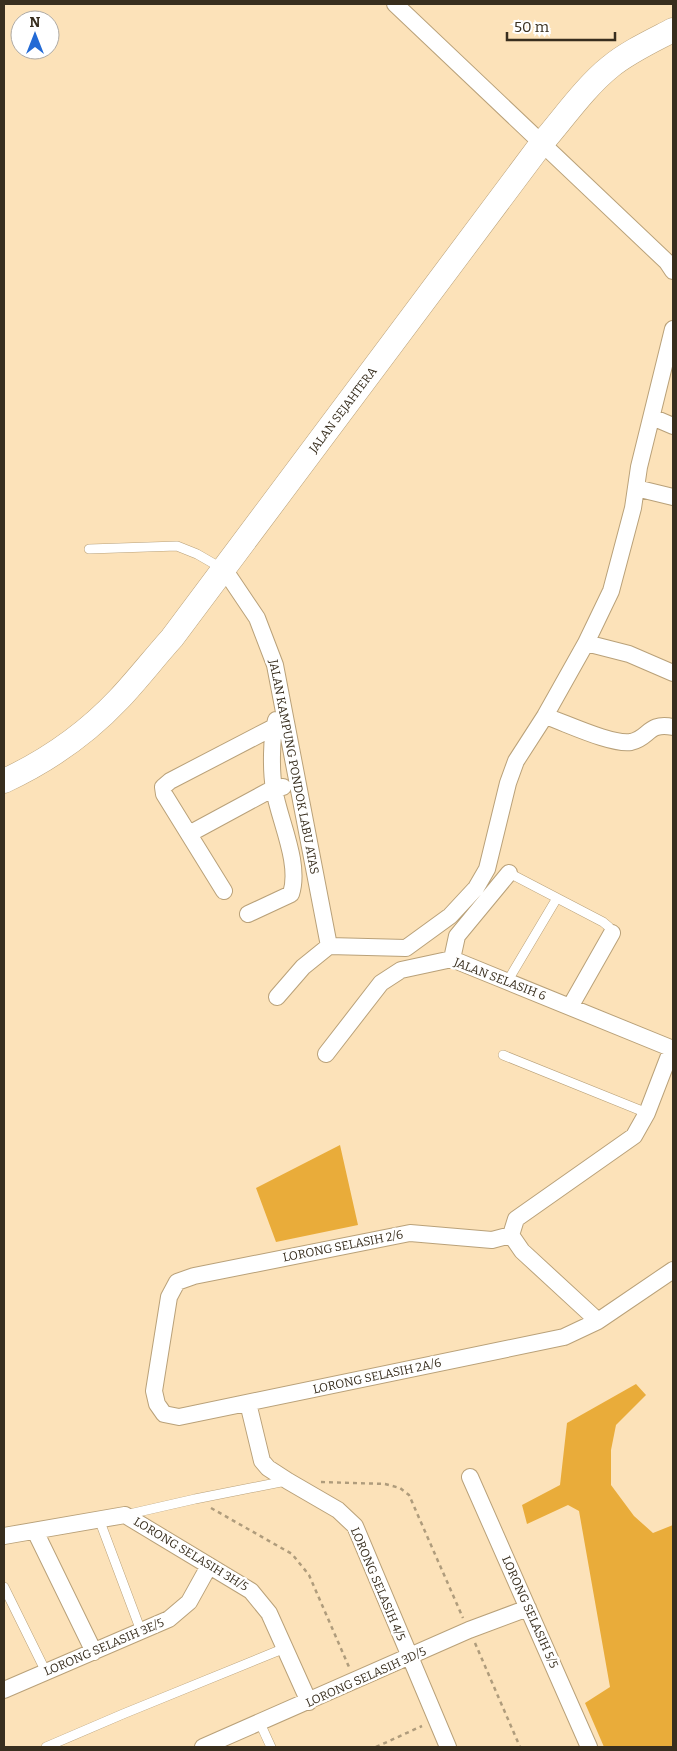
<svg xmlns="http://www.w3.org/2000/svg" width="677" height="1751" font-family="Bitter,serif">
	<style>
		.green { fill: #e9ac3a }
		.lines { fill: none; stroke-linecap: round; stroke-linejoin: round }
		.service-casing { stroke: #b9a179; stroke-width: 10 }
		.minor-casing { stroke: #b9a179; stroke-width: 18 }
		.secondary-casing { stroke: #b9a179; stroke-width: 25 }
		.path { stroke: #af9c7c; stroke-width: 2.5; stroke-dasharray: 4 4; stroke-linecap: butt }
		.service { stroke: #fff; stroke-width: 9 }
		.minor { stroke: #fff; stroke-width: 16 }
		.secondary { stroke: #fff; stroke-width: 24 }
		.labels { text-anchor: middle; stroke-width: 5; stroke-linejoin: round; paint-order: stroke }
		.street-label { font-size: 12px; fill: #382e1e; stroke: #fff }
	</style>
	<rect width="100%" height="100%" fill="#fce2b9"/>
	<path class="green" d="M340 1145 358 1225 276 1242 256 1188Z
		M636 1384 646 1395 616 1425 611 1450V1485L634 1516 653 1533 673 1525V1747H604L585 1703 610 1687 579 1511 568 1505 527 1524 522 1505 560 1485 567 1423Z"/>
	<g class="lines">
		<g class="service-casing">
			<path id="service" d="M89 549 177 546 197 554 223 569
				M509 873 603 922 609 927 612 933
				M507 982 557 898
				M503 1055 647 1113
				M125 1515 195 1499 286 1481
				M99 1519 141 1631
				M4 1587 46 1672
				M260 1723 271 1747
				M46 1747 123 1714 285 1648"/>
		</g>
		<g class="minor-casing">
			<path id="minor" d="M395 4 667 262 673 271
				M652 417 673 426
				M636 488 673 497
				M224 569 257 618 275 665 329 946
				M586 643 629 654 673 673
				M545 716C566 723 611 745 631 742 650 738 647 722 673 727
				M189 834 274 788 283 787
				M224 891 164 794 163 787 170 781 274 727
				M248 914 291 894C301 863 279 820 274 789 271 771 271 737 276 720
				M329 946 406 948 450 916 476 888 487 869 508 783 516 761 545 716 586 643 611 591 633 508 639 467 673 329
				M452 959 457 936 509 873
				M277 997 303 967 329 946
				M570 1007 612 933
				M672 1048 647 1113 634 1136 516 1219 511 1235 522 1251 598 1321 673 1270
				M326 1054 381 983 401 970 452 959 673 1049
				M511 1235 492 1240 410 1233 194 1276 177 1282 169 1297 154 1391 157 1404 164 1414 179 1417 564 1337 598 1321
				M248 1403 262 1461 268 1468 288 1481 338 1510 355 1526 448 1747
				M470 1477 589 1747
				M35 1531 94 1652
				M4 1536 125 1515 251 1591 269 1613 309 1702
				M4 1690 169 1619 189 1602 209 1566
				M203 1747 469 1630 528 1608"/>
		</g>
		<g class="secondary-casing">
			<path id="secondary" d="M4 781C47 761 86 734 119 699 137 680 154 658 172 638L542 143C562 120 586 86 610 67 628 52 652 41 673 30"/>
		</g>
		<path class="path" d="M321 1482 385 1484 400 1488 409 1495 463 1618
			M211 1508 292 1554 309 1575 349 1667
			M475 1643 520 1747
			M376 1747 422 1726"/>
		<use href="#service" class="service"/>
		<use href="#minor" class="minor"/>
		<use href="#secondary" class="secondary"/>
	</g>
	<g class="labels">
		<g class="street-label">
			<text transform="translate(343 410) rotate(-53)" y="4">JALAN SEJAHTERA</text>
			<text transform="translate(294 767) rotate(79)" y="4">JALAN KAMPUNG PONDOK LABU ATAS</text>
			<text transform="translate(500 979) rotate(21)" y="4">JALAN SELASIH 6</text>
			<text transform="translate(343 1246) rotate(-11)" y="4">LORONG SELASIH 2/6</text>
			<text transform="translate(377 1376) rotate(-12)" y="4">LORONG SELASIH 2A/6</text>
			<text transform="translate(191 1554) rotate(31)" y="4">LORONG SELASIH 3H/5</text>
			<text transform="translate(378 1584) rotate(67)" y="4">LORONG SELASIH 4/5</text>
			<text transform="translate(530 1612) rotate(66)" y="4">LORONG SELASIH 5/5</text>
			<text transform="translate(104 1647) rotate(-23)" y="4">LORONG SELASIH 3E/5</text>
			<text transform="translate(366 1677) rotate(-24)" y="4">LORONG SELASIH 3D/5</text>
		</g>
	</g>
	<rect width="677" height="1751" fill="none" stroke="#382e1e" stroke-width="10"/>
	<g transform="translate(35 35)"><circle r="24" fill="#ffffff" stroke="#afaba5"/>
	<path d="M0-4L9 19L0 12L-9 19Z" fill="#236ad5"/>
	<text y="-8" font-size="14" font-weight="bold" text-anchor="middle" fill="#382e1e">N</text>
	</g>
	<path d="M507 32v8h108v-8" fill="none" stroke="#382e1e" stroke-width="2.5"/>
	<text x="514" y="32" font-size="15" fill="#382e1e" stroke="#ffffff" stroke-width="4" paint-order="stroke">50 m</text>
</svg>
